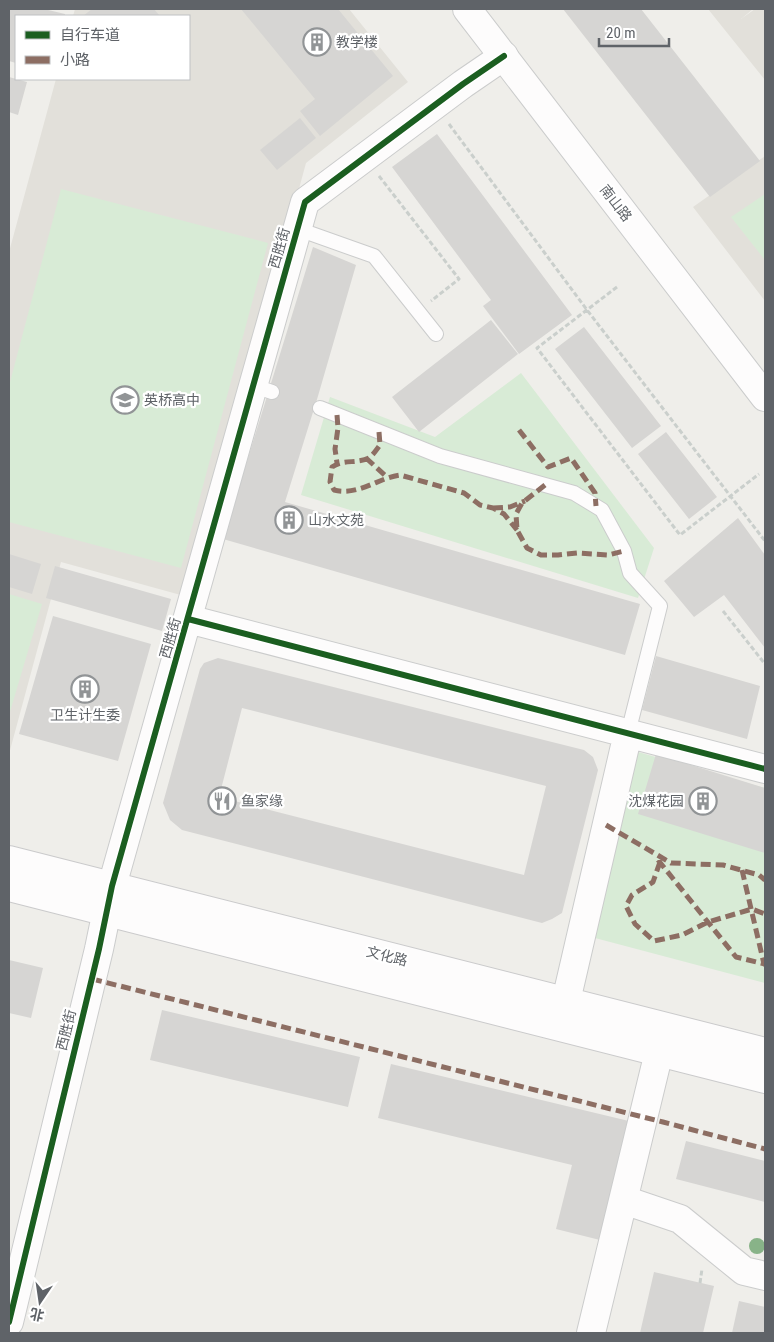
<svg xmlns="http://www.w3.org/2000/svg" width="774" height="1342" font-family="'Roboto Condensed','Noto Sans SC',sans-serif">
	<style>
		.education { fill: #e2e0da }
		.green { fill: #d8ebd6 }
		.building { fill: #d6d5d3; fill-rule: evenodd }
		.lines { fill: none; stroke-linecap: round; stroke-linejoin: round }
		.service-casing { stroke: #cbcccc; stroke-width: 16 }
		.minor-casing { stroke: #cbcccc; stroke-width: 30 }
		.tertiary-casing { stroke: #cbcccc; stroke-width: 30 }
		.secondary-casing { stroke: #cacacb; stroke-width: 30 }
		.path { stroke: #cacfcc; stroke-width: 3; stroke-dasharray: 5 2.5; stroke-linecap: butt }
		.service { stroke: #fdfcfc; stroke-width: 14 }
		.minor { stroke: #fdfcfc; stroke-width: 28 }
		.tertiary { stroke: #fdfcfc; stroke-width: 28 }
		.secondary { stroke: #fdfcfc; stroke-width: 28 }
		.quiet { stroke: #8d6e63; stroke-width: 5; stroke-dasharray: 10 5; stroke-linecap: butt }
		.cycleway-casing { stroke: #fff; stroke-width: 9 }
		.cycleway { stroke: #1b5e20; stroke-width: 6 }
		.tree { fill: #88b388 }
		.labels { text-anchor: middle; stroke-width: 4.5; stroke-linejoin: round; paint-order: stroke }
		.poi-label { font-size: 14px; fill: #5f6368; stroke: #fff; text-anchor: start }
		.street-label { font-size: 14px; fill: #5f6368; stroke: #fff }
	</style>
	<rect width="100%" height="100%" fill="#efeeea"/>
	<path class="education" d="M75 9H349L408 82 306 163 188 597 61 562 9 754V252L56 79H189V16H73Z
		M708 9H753L741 19 755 9H765V80Z
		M765 156V301L693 207Z"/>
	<path class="green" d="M61 189 268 243 181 568 9 522V386Z
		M765 194V260L731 217Z
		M521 373 654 548 638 598 301 495 330 397 435 437Z
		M9 594 42 604 9 715Z
		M638 752 765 788V983L595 938Z"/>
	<path class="building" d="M9 9H44L65 14V16H16V63L9 61Z
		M92 9H154L159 15 157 16H83Z
		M241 9H338L393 76 320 136 300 111 315 99Z
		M563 9H641L760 161 710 197Z
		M9 77 27 82 18 115 9 112Z
		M300 118 316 138 277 170 260 150Z
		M437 134 572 315 519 354 483 306 491 300 392 167Z
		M313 247 356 265 318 396 285 502 640 604 625 655 223 539Z
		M491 320 518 354 419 432 392 397Z
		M584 327 661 426 632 448 555 349Z
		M666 432 717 497 689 519 638 454Z
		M738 518 765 555V648L724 595 694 617 664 581Z
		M9 554 41 564 32 594 9 587Z
		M55 566 171 599 162 631 46 598Z
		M53 616 151 644 118 761 19 734Z
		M656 656 760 686 747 739 642 710Z
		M218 658 584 750 593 757 598 770 562 913 552 919 542 923 182 830 170 820 163 803 200 669 204 663ZM242 708 546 786 524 875 219 797Z
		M656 754 765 788V853L638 814Z
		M9 960 43 968 31 1018 9 1013Z
		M162 1010 360 1057 348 1107 150 1060Z
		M391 1064 633 1122 604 1241 556 1229 572 1165 378 1118Z
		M686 1141 765 1161V1202L676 1179Z
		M654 1272 714 1286 703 1333H640Z
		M739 1301 765 1307V1333H732Z"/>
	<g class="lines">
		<g class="service-casing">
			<path id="service" d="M298 229 374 256 436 334
				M254 386 272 392
				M320 408 440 456 574 493 602 510 624 551 630 573 660 606 628 733"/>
		</g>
		<g class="minor-casing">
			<path id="minor" d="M188 619 765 769
				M566 1001 628 733
				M624 1200 680 1219 744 1271 765 1276
				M9 1322 99 949 112 886 305 202 463 84 504 56
				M591 1333 659 1052"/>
		</g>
		<g class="tertiary-casing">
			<path id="tertiary" d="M467 9 765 397"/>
		</g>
		<g class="secondary-casing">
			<path id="secondary" d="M9 860 765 1052
				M9 887 765 1079"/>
		</g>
		<path class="path" d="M449 124 587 310 765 541
			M379 176 459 279 431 301
			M617 287 537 348 680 535 759 474
			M723 611 765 664
			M700 1283 702 1269"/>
		<use href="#service" class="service"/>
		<use href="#minor" class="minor"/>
		<use href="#tertiary" class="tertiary"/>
		<use href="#secondary" class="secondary"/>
		<path class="quiet" d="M337 415 338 428 335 449 337 463
			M519 430 548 467 571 458 595 493 596 506
			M379 432 380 445C377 449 373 455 369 458 357 464 343 459 332 467L330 482 334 490C358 496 378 478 400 475L464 493 480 505 493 508 504 514 517 530
			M366 458 388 478
			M545 485 522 503 516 514 517 530 527 548 541 555H558L577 553 608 555 624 551
			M493 508 510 507 525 501
			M606 825 671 863 723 865 759 875 765 880
			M658 860 736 957 765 964
			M660 862 653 882 632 895 626 906 635 924 654 941 682 935 708 922 752 909 765 914
			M742 870 764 964 765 963
			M92 979 663 1122 765 1149"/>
		<g class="cycleway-casing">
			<path id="cycleway" d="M188 619 765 769
				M9 1322 99 949 112 886 305 202 463 84 504 56"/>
		</g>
		<use href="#cycleway" class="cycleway"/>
	</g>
	<circle class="tree" cx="757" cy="1246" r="8"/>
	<defs>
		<g id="building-ring" transform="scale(1.4375)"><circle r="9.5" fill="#fff" stroke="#919496" stroke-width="1.5"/><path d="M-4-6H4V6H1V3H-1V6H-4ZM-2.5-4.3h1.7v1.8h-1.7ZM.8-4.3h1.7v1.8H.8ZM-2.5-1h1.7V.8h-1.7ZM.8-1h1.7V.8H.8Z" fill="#919496"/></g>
		<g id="school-ring" transform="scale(1.4375)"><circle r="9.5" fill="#fff" stroke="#919496" stroke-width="1.5"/><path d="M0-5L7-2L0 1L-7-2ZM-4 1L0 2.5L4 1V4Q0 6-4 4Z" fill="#919496"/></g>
		<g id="restaurant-ring" transform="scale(1.4375)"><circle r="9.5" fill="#fff" stroke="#919496" stroke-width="1.5"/><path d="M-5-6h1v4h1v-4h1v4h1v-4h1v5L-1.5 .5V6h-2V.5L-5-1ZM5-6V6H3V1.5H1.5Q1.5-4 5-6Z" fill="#919496"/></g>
	</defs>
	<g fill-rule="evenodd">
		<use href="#building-ring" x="317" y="42"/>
		<use href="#school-ring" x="125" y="400"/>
		<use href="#building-ring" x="289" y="520"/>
		<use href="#building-ring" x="85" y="689"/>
		<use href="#restaurant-ring" x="222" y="801"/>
		<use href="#building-ring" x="703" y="801"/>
	</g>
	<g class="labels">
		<g class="poi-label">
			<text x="336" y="47">教学楼</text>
			<text x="144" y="405">英桥高中</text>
			<text x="308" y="525">山水文苑</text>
			<text x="85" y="720" text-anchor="middle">卫生计生委</text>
			<text x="241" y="806">鱼家缘</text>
			<text x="684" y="806" text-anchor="end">沈煤花园</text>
		</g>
		<g class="street-label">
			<text transform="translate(616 203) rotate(52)" y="5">南山路</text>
			<text transform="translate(279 248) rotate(-74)" y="5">西胜街</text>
			<text transform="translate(170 638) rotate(-74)" y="5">西胜街</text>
			<text transform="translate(387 956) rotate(14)" y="5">文化路</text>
			<text transform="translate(66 1030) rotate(-76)" y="5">西胜街</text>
		</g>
	</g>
	<rect width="774" height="1342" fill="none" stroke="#5f6368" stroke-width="20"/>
	<rect x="15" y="15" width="175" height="65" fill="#ffffff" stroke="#bfc1c3"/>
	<rect x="25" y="31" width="25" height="8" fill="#1b5e20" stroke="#bfc1c3"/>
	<text x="60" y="40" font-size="15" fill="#5f6368">自行车道</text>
	<rect x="25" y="56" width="25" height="8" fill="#8d6e63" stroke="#bfc1c3"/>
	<text x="60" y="65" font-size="15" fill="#5f6368">小路</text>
	<g transform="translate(40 1302) rotate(193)" stroke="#ffffff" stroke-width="4" paint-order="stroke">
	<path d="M0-4L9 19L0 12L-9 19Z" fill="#5f6368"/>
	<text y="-8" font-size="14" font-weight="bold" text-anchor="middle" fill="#5f6368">北</text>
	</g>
	<path d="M599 38v8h70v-8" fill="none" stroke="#5f6368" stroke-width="2.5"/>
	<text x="606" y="38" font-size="15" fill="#5f6368" stroke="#ffffff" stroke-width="4" paint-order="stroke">20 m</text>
</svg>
